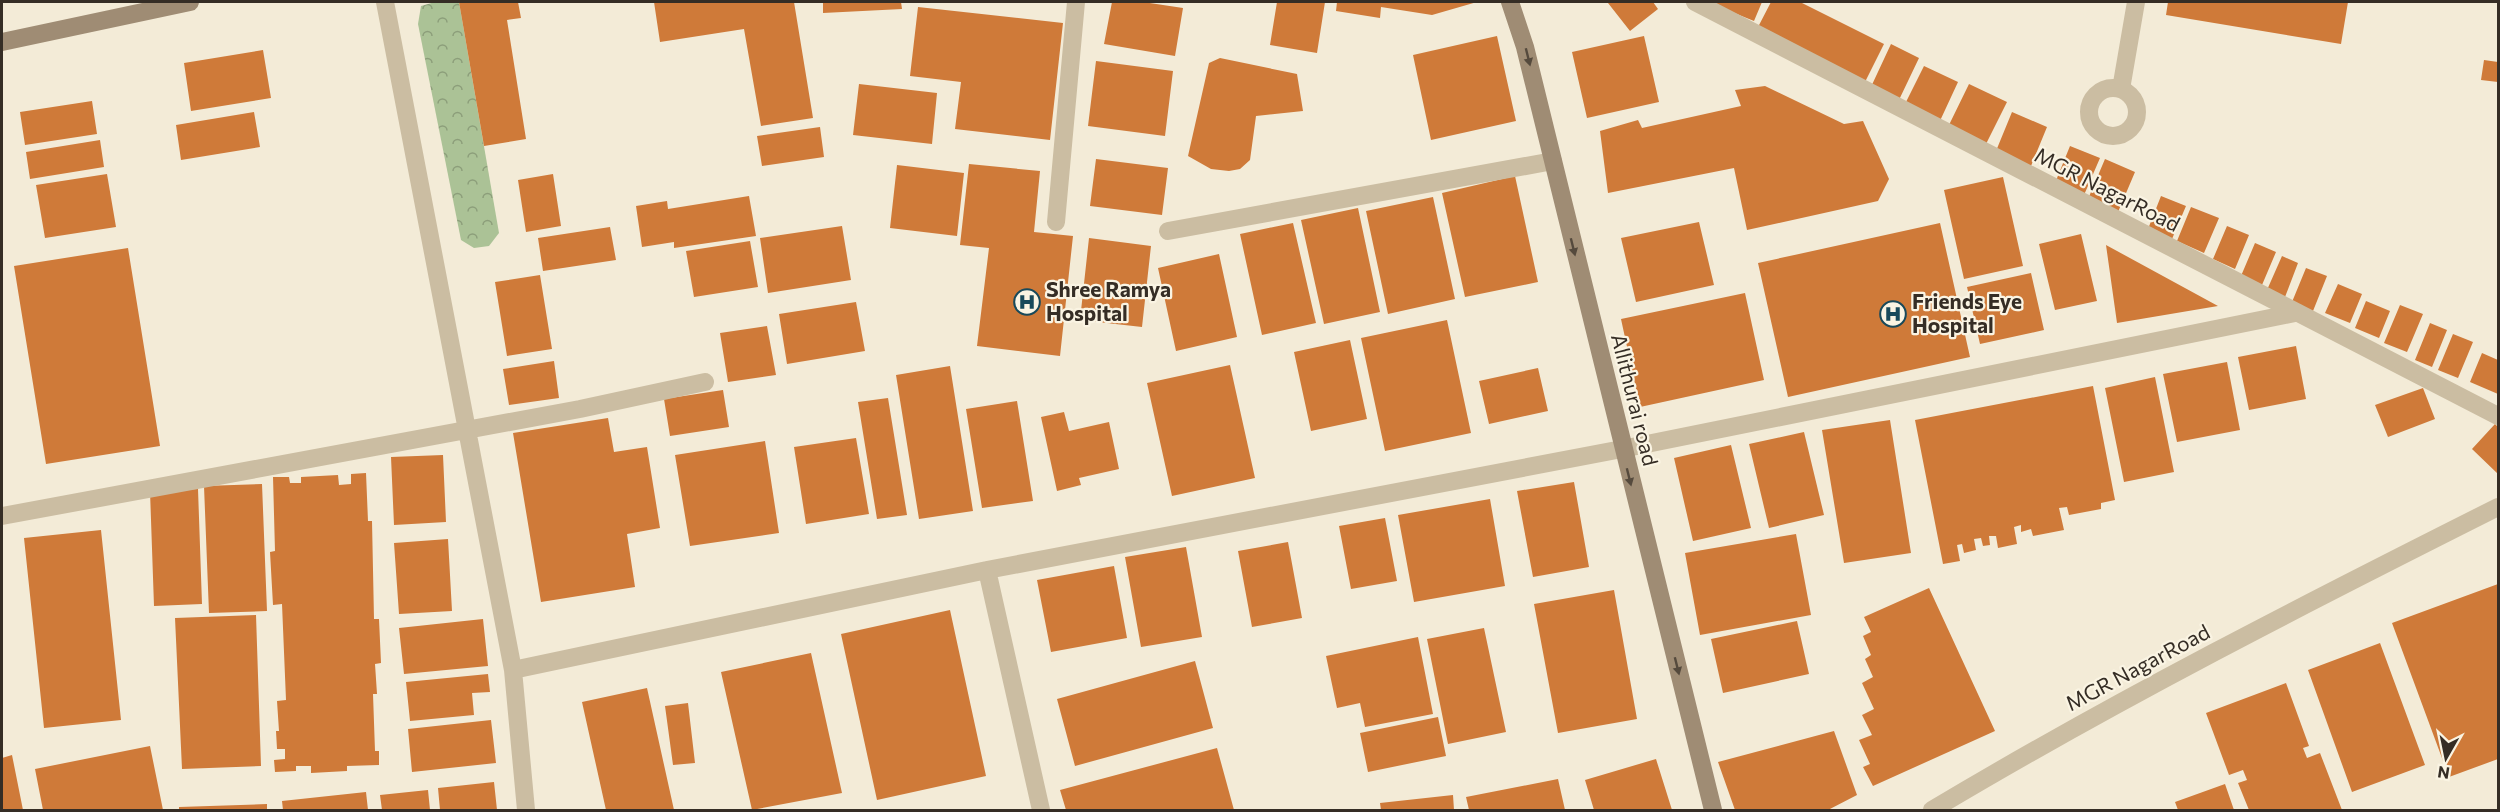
<svg xmlns="http://www.w3.org/2000/svg" width="2500" height="812" font-family="Commissioner,sans-serif">
	<style>
		.park { fill: url(#park-crowns) }
		.building { fill: #cf7a39 }
		.lines { fill: none; stroke-linecap: round; stroke-linejoin: round }
		.lane { stroke: #cbbda2; stroke-width: 18 }
		.street { stroke: #cbbda2; stroke-width: 18 }
		.secondary { stroke: #9f8c74; stroke-width: 18 }
		.oneway { fill: #554a3d }
		.labels { text-anchor: middle; stroke-width: 4.5; stroke-linejoin: round; paint-order: stroke }
		.street-label { font-size: 21px; fill: #352d25; stroke: #faf4e3 }
		.poi-label { font-size: 21px; font-weight: bold; fill: #352d25; stroke: #faf4e3; text-anchor: start }
	</style>
	<defs>
		<pattern id="park-crowns" width="20" height="18" patternUnits="userSpaceOnUse" patternTransform="scale(1.5)"><rect width="20" height="18" fill="#abc296"/><path d="M2 6a3 3 0 1 1 6 0M12 15a3 3 0 1 1 6 0" fill="none" stroke="#8c9e7a"/></pattern>
	</defs>
	<rect width="100%" height="100%" fill="#f3ebd7"/>
	<path class="park" d="M435 2H459L499 233 489 246 474 248 461 240 418 24 421 6Z"/>
	<path class="building" d="M459 2H518L521 18 507 20 526 139 484 146Z
		M654 2H794L813 118 761 126 744 29 660 42Z
		M823 2H901L902 9 823 13Z
		M1112 2H1143L1183 8 1175 56 1104 44Z
		M1277 2H1325L1317 53 1270 45Z
		M1337 2H1477L1432 15 1381 7 1380 18 1336 11Z
		M1610 2H1653L1658 9 1630 31 1608 3Z
		M1713 2H1762L1754 21 1712 4Z
		M1771 2H1800L1884 44 1864 84 1757 29Z
		M2168 2H2348L2341 44 2166 15Z
		M918 7 1063 23 1050 140 955 129 961 82 910 76Z
		M1497 36 1516 121 1431 140 1413 55Z
		M1644 36 1659 102 1587 118 1572 52Z
		M1891 44 1919 58 1898 102 1870 89Z
		M263 50 271 98 191 111 184 63Z
		M1220 58 1297 74 1303 111 1256 116 1250 160 1240 169 1229 171 1211 169 1188 156 1209 63Z
		M2484 60 2498 62V82L2481 80Z
		M1096 61 1173 71 1165 136 1088 126Z
		M1924 66 1958 82 1939 123 1904 106Z
		M859 84 937 93 932 144 853 135Z
		M1969 84 2007 102 1986 144 1948 127Z
		M1765 86 1844 124 1863 121 1889 179 1878 201 1747 230 1734 168 1608 193 1600 131 1638 120 1642 128 1741 106 1735 90Z
		M92 101 97 134 25 145 20 112Z
		M254 112 260 147 181 160 176 125Z
		M2012 112 2047 127 2031 166 1996 151Z
		M820 127 824 157 762 166 757 136Z
		M100 140 104 167 30 179 26 152Z
		M2070 146 2100 158 2084 195 2055 183Z
		M1096 159 1168 168 1162 215 1090 206Z
		M2105 159 2135 172 2118 212 2088 199Z
		M969 164 1040 171 1034 232 1073 236 1060 356 977 346 989 248 960 245Z
		M897 165 964 173 957 236 890 228Z
		M107 174 116 227 45 238 36 185Z
		M553 174 561 226 526 232 518 180Z
		M1515 176 1538 282 1465 297 1442 193Z
		M2003 177 2023 266 1964 279 1944 190Z
		M749 196 756 236 674 248V242L642 247 636 206 667 201 668 209Z
		M2161 196 2186 206 2172 239 2148 229Z
		M1433 197 1455 299 1388 314 1366 211Z
		M2191 207 2219 218 2204 253 2177 241Z
		M1358 208 1380 312 1324 324 1301 220Z
		M1699 222 1714 285 1636 302 1621 238Z
		M1293 223 1316 323 1262 335 1240 234Z
		M1940 223 1970 357 1788 397 1758 263Z
		M842 226 851 280 768 293 760 238Z
		M2227 226 2249 235 2235 269 2213 259Z
		M610 227 616 260 543 271 538 238Z
		M2081 234 2097 301 2055 310 2039 244Z
		M1089 238 1151 246 1142 327 1080 320Z
		M750 241 758 287 694 297 686 251Z
		M2255 243 2276 252 2262 285 2241 276Z
		M2106 245 2218 306 2117 323Z
		M128 248 160 446 46 464 14 266Z
		M1219 254 1237 337 1176 351 1158 268Z
		M2282 256 2298 263 2285 297 2267 290Z
		M2306 268 2327 276 2313 311 2292 302Z
		M2031 273 2044 330 1980 344 1967 287Z
		M540 275 552 349 507 356 495 282Z
		M2338 284 2362 294 2350 323 2325 313Z
		M1745 293 1764 380 1640 407 1621 319Z
		M2366 301 2390 311 2379 338 2355 328Z
		M856 302 865 351 787 364 779 314Z
		M2400 305 2423 314 2407 352 2384 343Z
		M1447 320 1471 433 1385 451 1361 338Z
		M2430 323 2447 330 2432 367 2415 360Z
		M767 326 776 375 728 382 720 333Z
		M2453 334 2473 342 2458 378 2438 370Z
		M1350 340 1367 419 1311 431 1294 352Z
		M2296 346 2306 399 2249 410 2238 357Z
		M2482 353 2498 360V394L2470 382Z
		M554 361 559 398 509 405 503 369Z
		M2227 362 2240 430 2177 442 2163 374Z
		M1230 365 1255 478 1172 496 1147 383Z
		M950 366 973 511 919 519 896 375Z
		M1538 368 1548 411 1489 424 1479 381Z
		M2155 377 2174 472 2124 482 2105 388Z
		M2093 386 2115 500 2101 503V509L2069 515 2067 507 2059 508 2064 530 2033 536 2031 529 2021 532V525L2014 527 2017 544 1998 548 1996 536H1989L1990 545 1983 546 1981 538 1974 539 1976 550 1964 553 1962 544 1957 545 1960 561 1943 564 1915 420Z
		M2423 388 2435 419 2388 437 2375 405Z
		M723 390 729 427 670 436 664 399Z
		M888 398 907 515 877 519 858 402Z
		M1017 401 1033 501 982 508 966 409Z
		M1064 412 1069 431 1109 422 1119 469 1079 478 1081 485 1057 491 1041 417Z
		M608 418 614 452 647 447 660 528 627 534 635 587 541 602 513 433Z
		M1890 420 1911 553 1844 563 1822 430Z
		M2495 424 2498 427V474L2472 449Z
		M1804 432 1824 515 1769 528 1749 444Z
		M856 438 869 514 806 524 794 447Z
		M765 441 779 533 690 546 675 455Z
		M1731 445 1751 528 1693 541 1674 458Z
		M443 455 446 522 394 525 391 457Z
		M366 473 368 521H372L374 619H379L381 663 375 664 377 694H373L375 751H379V765L347 766V771L311 773V766H296V771L275 772 274 760 285 759V749H277L276 731H279L277 701 286 700 282 604 273 605 270 552 275 551 273 477H289L290 483H301V477L338 475 339 485 351 484V474Z
		M1574 482 1589 567 1533 577 1517 491Z
		M262 484 267 611 209 613 204 486Z
		M198 489 202 604 154 606 150 491Z
		M1490 499 1505 586 1414 602 1398 515Z
		M1385 518 1397 581 1351 589 1339 526Z
		M101 530 121 720 44 728 24 538Z
		M1796 534 1811 615 1700 635 1685 553Z
		M448 539 452 611 399 614 394 543Z
		M1288 542 1302 618 1252 627 1238 551Z
		M1186 547 1202 637 1141 647 1125 557Z
		M1114 566 1127 638 1051 652 1037 580Z
		M2498 584V759L2449 777 2392 623Z
		M1929 588 1995 731 1873 786 1863 767 1870 764 1859 740 1872 735 1862 715 1874 709 1862 683 1873 677 1865 659 1871 655 1863 636 1871 632 1864 617Z
		M1614 590 1637 719 1558 733 1534 604Z
		M950 610 986 776 877 800 841 634Z
		M256 615 261 766 182 769 175 618Z
		M483 619 488 666 404 674 399 628Z
		M1797 621 1809 674 1723 693 1711 639Z
		M1484 628 1506 732 1448 744 1427 639Z
		M1418 637 1433 714 1365 727 1360 703 1337 708 1326 656Z
		M2380 643 2425 765 2352 792 2308 670Z
		M811 653 842 793 752 810 721 672Z
		M1195 661 1213 728 1075 766 1057 699Z
		M488 674 490 692 472 693 474 715 410 721 406 682Z
		M2286 683 2309 746 2303 748 2307 758 2320 753 2342 810H2249L2238 783 2247 780 2243 770 2229 775 2206 713Z
		M647 688 674 810H606L582 702Z
		M688 703 695 763 673 765 665 706Z
		M1438 717 1446 756 1368 772 1360 733Z
		M491 720 496 763 412 772 408 729Z
		M1834 731 1857 795 1828 810H1735L1718 762Z
		M150 746 163 810H43L35 769Z
		M1217 748 1234 810H1066L1060 790Z
		M12 755 23 810H2V758Z
		M1656 759 1672 810H1594L1585 780Z
		M1558 779 1565 810H1469L1466 797Z
		M494 782 497 810H440L438 788Z
		M2225 784 2234 810H2178L2175 802Z
		M428 790 430 810H382L380 795Z
		M366 792 368 810H283L282 801Z
		M1453 795 1454 810H1381L1380 803Z
		M267 804V810H179V807Z"/>
	<g class="lines">
		<path class="lane" d="M2089 112a24 24 0 1 1 48 0a24 24 0 1 1-48 0Z
			M2121 89 2136 2"/>
		<path class="street" d="M385 2 513 670
			M1695 2 2498 416
			M1056 222 1076 2
			M1168 231 1553 161
			M2 516 580 409 705 382
			M987 570 1041 810
			M526 810 513 670 987 570 1622 449 2295 313
			M1932 810C2116 700 2307 603 2498 507"/>
		<path class="secondary" d="M1510 2 1525 47 1713 810
			M2 42 190 2"/>
	</g>
	<defs><path id="oneway-solid" d="M-6-.8H1V-3.2L6.5 0L1 3.2V.8H-6Z" transform="scale(1.5)"/></defs>
	<g class="oneway">
		<use href="#oneway-solid" transform="translate(1528 57) rotate(76)"/>
		<use href="#oneway-solid" transform="translate(1573 247) rotate(76)"/>
		<use href="#oneway-solid" transform="translate(1629 477) rotate(76)"/>
		<use href="#oneway-solid" transform="translate(1677 666) rotate(76)"/>
	</g>
	<defs>
		<g id="hospital-ring" transform="scale(1.35)"><circle r="9.5" fill="#faf4e3" stroke="#18495a" stroke-width="1.5"/><path d="M-5-5h3v3.5h4V-5h3V5h-3V1.5h-4V5h-3Z" fill="#18495a"/></g>
	</defs>
	<g fill-rule="evenodd">
		<use href="#hospital-ring" x="1027" y="302"/>
		<use href="#hospital-ring" x="1893" y="314"/>
	</g>
	<g class="labels">
		<g class="street-label">
			<text transform="translate(2107 190) rotate(27)" y="7">MGR NagarRoad</text>
			<text transform="translate(1634 400) rotate(76)" y="7">Allithurai road</text>
			<text transform="translate(2138 668) rotate(-28)" y="7">MGR NagarRoad</text>
		</g>
		<g class="poi-label">
			<text x="1046" y="297">Shree Ramya<tspan x="1046" dy="24">Hospital</tspan></text>
			<text x="1912" y="309">Friends Eye<tspan x="1912" dy="24">Hospital</tspan></text>
		</g>
	</g>
	<rect width="2500" height="812" fill="none" stroke="#352d25" stroke-width="6"/>
	<g transform="translate(2446 758) rotate(189)" stroke="#faf4e3" stroke-width="4.5" paint-order="stroke">
	<path d="M0-4.5L10 22L0 15L-10 22Z" fill="#352d25"/>
	<text y="-9" font-size="16" font-weight="bold" text-anchor="middle" fill="#352d25">N</text>
	</g>
</svg>
